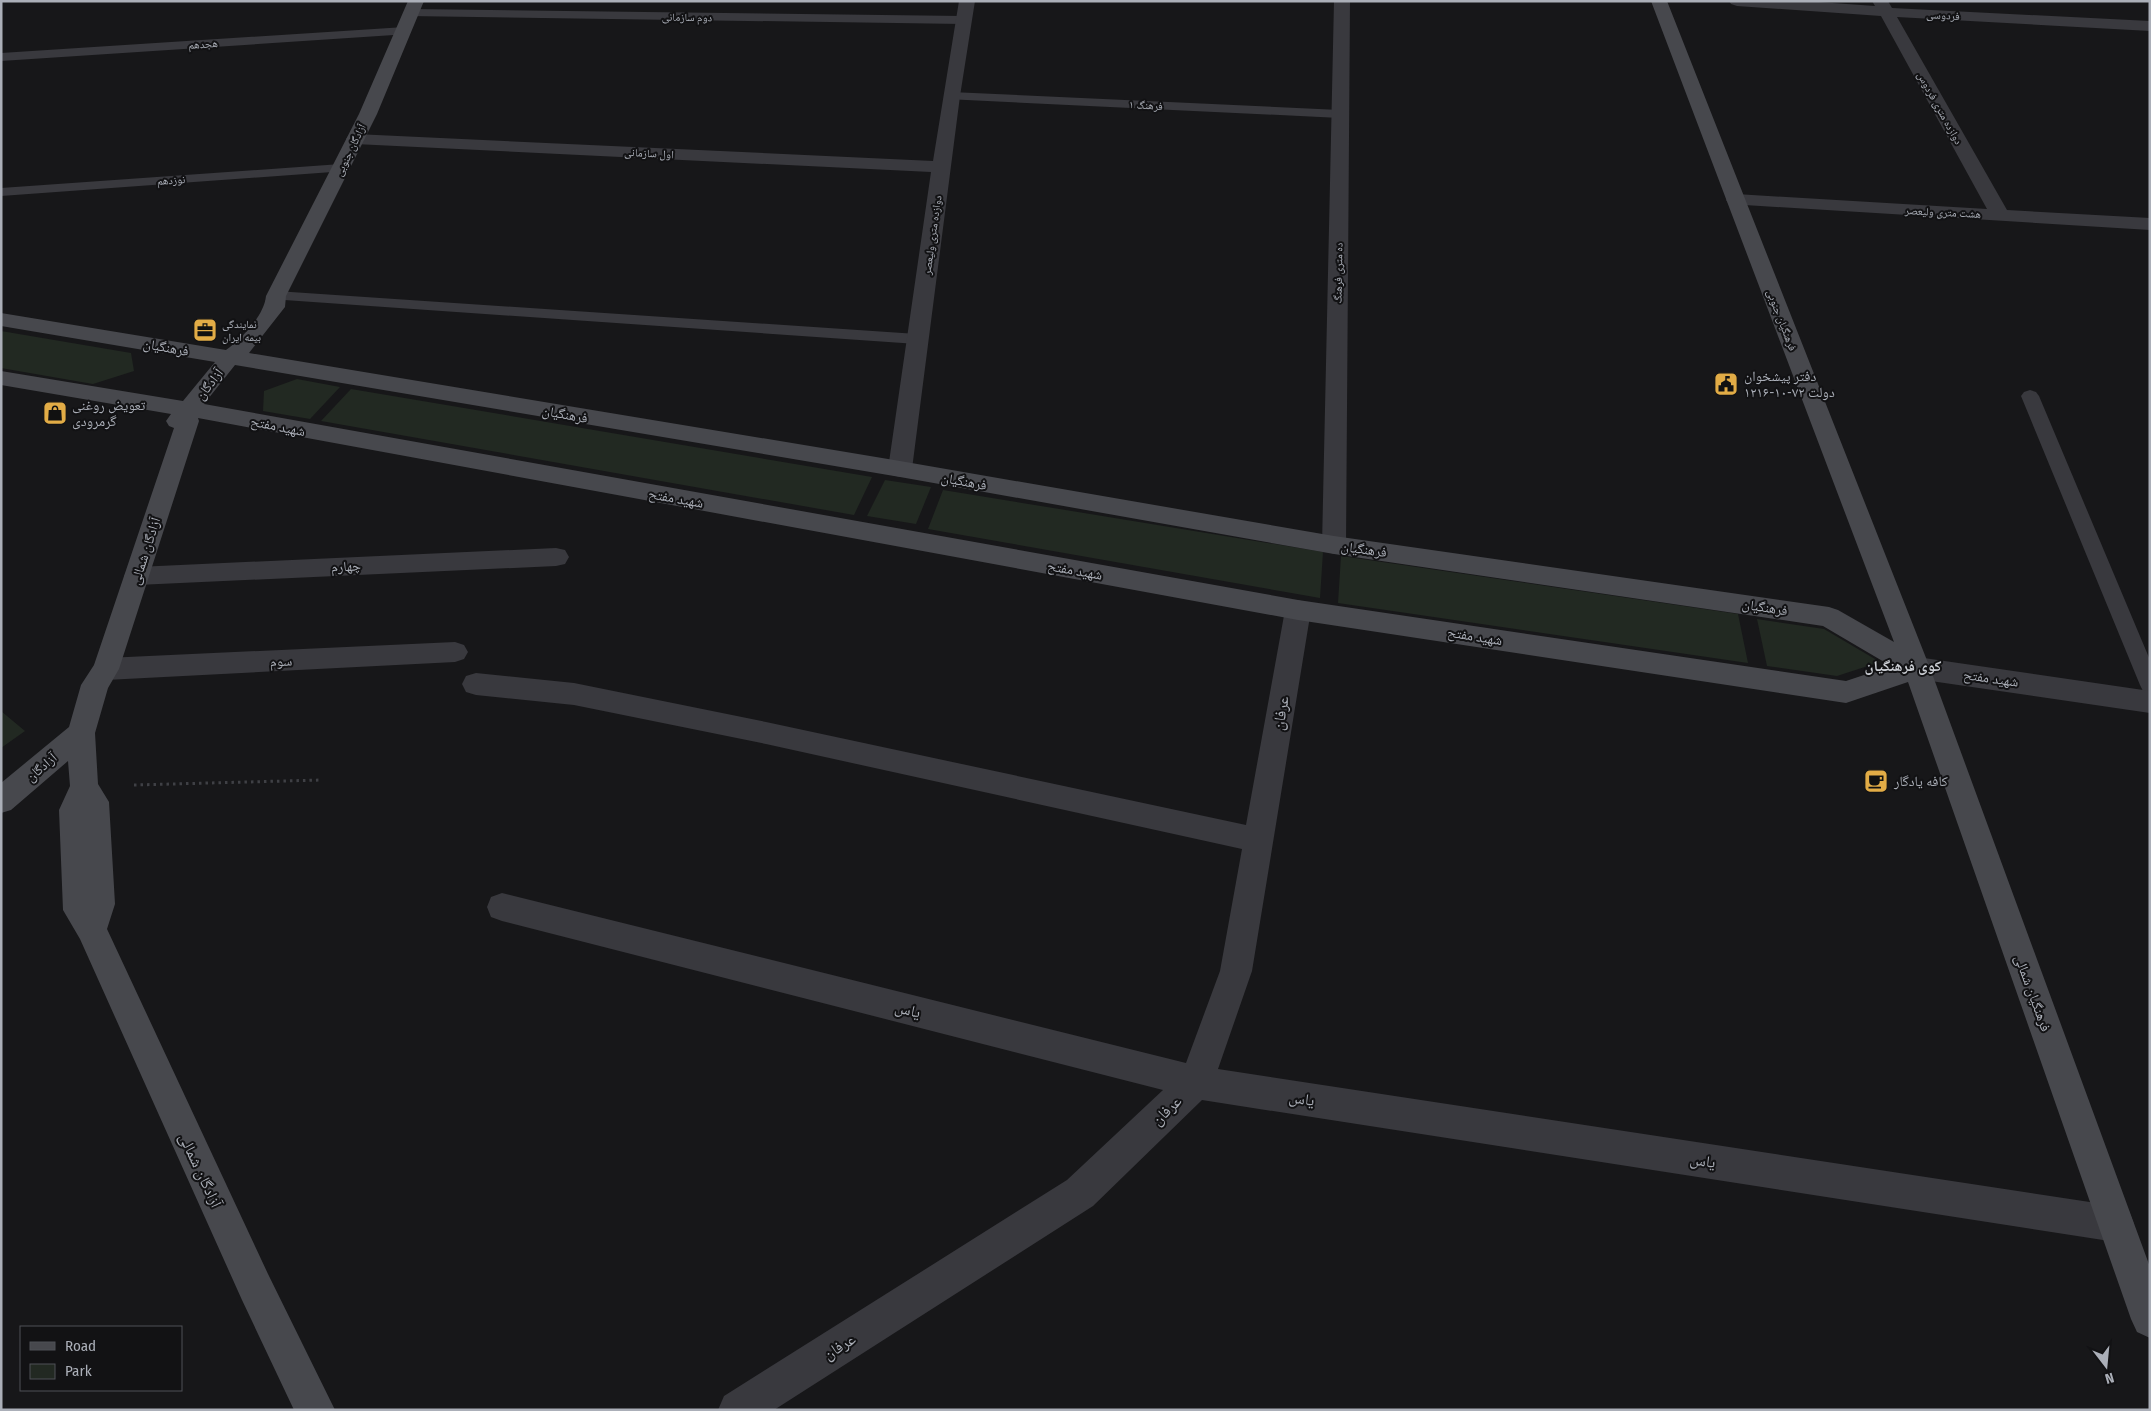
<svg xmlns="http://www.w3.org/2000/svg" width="2151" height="1411" font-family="'Fira Sans Condensed','Noto Naskh Arabic',sans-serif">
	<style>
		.green { fill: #222922 }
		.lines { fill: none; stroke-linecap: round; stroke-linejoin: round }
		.path { stroke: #3f4045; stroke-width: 3; stroke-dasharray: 2.5 4; stroke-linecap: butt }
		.lane { fill: #39393e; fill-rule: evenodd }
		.street { fill: #39393e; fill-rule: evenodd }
		.secondary { fill: #47484d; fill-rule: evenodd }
		.labels { text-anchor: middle; stroke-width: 4; stroke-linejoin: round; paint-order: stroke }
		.far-street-label { font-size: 11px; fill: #abafb8; stroke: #121214 }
		.far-poi-label { font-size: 11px; fill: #abafb8; stroke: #121214; text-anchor: start }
		.street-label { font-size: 14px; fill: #abafb8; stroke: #121214 }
		.poi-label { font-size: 14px; fill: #abafb8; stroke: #121214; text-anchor: start }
		.neighbourhood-label { font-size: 15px; font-weight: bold; fill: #cbced4; stroke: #121214 }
		.near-street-label { font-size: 16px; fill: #abafb8; stroke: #121214 }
	</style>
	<rect width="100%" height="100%" fill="#171719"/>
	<path class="green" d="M1 331 131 353 134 371 93 384 1 368Z
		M297 379 340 387 310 419 263 411 264 391Z
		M351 389 872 477 854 515 321 421Z
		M885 480 931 487 916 524 867 516Z
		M943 490 1323 552 1320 598 928 529Z
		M1341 556 1738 614 1748 663 1338 603Z
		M1757 619 1824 629 1880 662 1837 676 1767 666Z
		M1 711 25 731 1 748Z"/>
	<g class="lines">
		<path class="path" d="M134 785 322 780"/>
		<path class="lane" d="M412 9 963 16 969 20 963 24 408 16 406 13Z
			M405 27 411 31 409 34 1 61V53Z
			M951 92 1340 110 1347 114 1340 118 946 99 944 96Z
			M341 164 346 165 348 168 346 171 1 196V188Z
			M276 291 917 334 923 335 925 339 923 343 917 344 270 299 268 296 270 293Z
			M2030 390 2036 392 2039 396 2150 660V693L2143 691 2140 685 2021 396 2024 392Z"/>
		<path class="street" d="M959 1H975L960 96 912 469 908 475 900 477 892 475 888 469 931 172 355 144 349 143 346 139 349 135 355 134 933 161Z
			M1334 1H1350L1346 545 1343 551 1334 554 1325 551 1322 545Z
			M1729 1H1805L1875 6 1872 1H1888L1892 8 2150 21V31L1897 17 2007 210 2150 218V230L1729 204 1726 200 1729 196 1736 194 1987 209 1881 16 1737 6 1731 4Z
			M556 548 565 550 569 557 565 564 556 566 137 585 128 583 124 576 128 569 137 567Z
			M1298 600 1307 603 1311 610 1252 971 1218 1069 2116 1206 2129 1211 2134 1224 2129 1237 2116 1242 1202 1100 1093 1206 774 1410H718L724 1396 1067 1180 1163 1090 502 921 491 917 487 907 491 897 502 893 1186 1063 1220 971 1242 849 766 744 574 705 476 695 466 692 462 684 466 676 476 673 574 683 766 722 1246 825 1285 610 1289 603Z
			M455 642 464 645 468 652 464 659 455 662 106 680 96 677 93 669 96 661 106 658Z
			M1917 657 2150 691V713L1917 679 1907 676 1904 668 1907 660Z"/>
		<path class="secondary" d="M408 1H424L377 114 286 296 285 307 249 353 900 461 1334 536 1829 607 1838 610 1894 642 1651 1H1667L1930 668 2150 1267V1338L2137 1332 2131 1319 1908 682 1846 703 1298 620 198 418 199 421 119 669 108 688 95 733 98 784 109 802 115 904 107 929 268 1274 335 1410H294L242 1300 80 939 63 910 59 810 70 786 68 761 11 810 1 813V783L69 727 81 685 94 665 174 428 169 426 166 421 171 414 1 385V371L183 401 215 362 1 326V313L226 350C242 338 264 316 266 296L359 114ZM235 365 900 477 1334 554 1823 626 1891 666 1846 681 1298 600 204 404Z"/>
	</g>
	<defs>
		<g id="office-square" transform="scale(1.25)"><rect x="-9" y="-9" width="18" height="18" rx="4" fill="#e2ac46" stroke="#121214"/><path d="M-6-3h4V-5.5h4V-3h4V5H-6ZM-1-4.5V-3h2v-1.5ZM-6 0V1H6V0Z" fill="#111"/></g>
		<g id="civic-square" transform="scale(1.25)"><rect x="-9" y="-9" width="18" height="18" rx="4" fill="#e2ac46" stroke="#121214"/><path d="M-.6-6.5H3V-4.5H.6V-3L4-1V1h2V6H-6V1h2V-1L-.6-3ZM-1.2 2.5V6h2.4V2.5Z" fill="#111"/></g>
		<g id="shop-square" transform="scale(1.25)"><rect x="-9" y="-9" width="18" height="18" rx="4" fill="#e2ac46" stroke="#121214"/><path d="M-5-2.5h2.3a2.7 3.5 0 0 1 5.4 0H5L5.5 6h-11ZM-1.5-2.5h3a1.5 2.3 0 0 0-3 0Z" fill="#111"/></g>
		<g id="cafe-square" transform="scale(1.25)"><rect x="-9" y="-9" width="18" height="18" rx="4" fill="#e2ac46" stroke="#121214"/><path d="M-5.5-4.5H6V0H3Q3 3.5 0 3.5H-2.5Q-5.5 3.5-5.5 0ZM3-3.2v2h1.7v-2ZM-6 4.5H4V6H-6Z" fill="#111"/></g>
	</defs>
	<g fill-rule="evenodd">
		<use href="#office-square" x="205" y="330"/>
		<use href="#civic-square" x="1726" y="384"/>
		<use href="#shop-square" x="55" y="413"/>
		<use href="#cafe-square" x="1876" y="781"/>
	</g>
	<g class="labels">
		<g class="far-street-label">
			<text transform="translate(1943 15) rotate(3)" y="4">فردوسی</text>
			<text transform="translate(687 17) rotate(1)" y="4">دوم سازمانی</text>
			<text transform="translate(203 44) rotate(-4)" y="4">هجدهم</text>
			<text transform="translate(1146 105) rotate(3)" y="4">فرهنگ ۱</text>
			<text transform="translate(1940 108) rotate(61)" y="4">دوازده متری فردوس</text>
			<text transform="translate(350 150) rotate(-64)" y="4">آزادگان جنوبی</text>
			<text transform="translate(649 153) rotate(3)" y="4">اول سازمانی</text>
			<text transform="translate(171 180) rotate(-4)" y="4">نوزدهم</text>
			<text transform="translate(1943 212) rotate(3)" y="4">هشت متری ولیعصر</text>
			<text transform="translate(932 235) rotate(-82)" y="4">دوازده متری ولیعصر</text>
			<text transform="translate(1338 273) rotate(-89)" y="4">ده متری فرهنگ</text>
			<text transform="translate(1782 320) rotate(69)" y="4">فرهنگیان جنوبی</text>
		</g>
		<g class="far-poi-label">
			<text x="222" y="328">نمایندگی<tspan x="222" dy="13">بیمه ایران</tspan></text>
		</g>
		<g class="street-label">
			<text transform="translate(166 347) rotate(10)" y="5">فرهنگیان</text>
			<text transform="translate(209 384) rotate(-52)" y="5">آزادگان</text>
			<text transform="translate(565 414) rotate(10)" y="5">فرهنگیان</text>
			<text transform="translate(278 426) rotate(11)" y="5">شهید مفتح</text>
			<text transform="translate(964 481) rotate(10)" y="5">فرهنگیان</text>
			<text transform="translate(676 498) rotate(10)" y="5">شهید مفتح</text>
			<text transform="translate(1364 549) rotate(8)" y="5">فرهنگیان</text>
			<text transform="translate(145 551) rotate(-72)" y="5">آزادگان شمالی</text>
			<text transform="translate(346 566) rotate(-3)" y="5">چهارم</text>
			<text transform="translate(1075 570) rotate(10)" y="5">شهید مفتح</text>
			<text transform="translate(1765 607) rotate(9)" y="5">فرهنگیان</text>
			<text transform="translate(1475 636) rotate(9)" y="5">شهید مفتح</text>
			<text transform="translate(281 661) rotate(-3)" y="5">سوم</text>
			<text transform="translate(1991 678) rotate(8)" y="5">شهید مفتح</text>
			<text transform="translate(41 767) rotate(-40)" y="5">آزادگان</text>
			<text transform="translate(2033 993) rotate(70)" y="5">فرهنگیان شمالی</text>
		</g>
		<g class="poi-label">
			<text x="1744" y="381">دفتر پیشخوان<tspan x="1744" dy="16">دولت ۷۲-۱۰-۱۲۱۶</tspan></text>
			<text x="72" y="410">تعویض روغنی<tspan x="72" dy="16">گرمرودی</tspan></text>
			<text x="1894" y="786">کافه یادگار</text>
		</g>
		<g class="neighbourhood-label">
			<text x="1903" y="671">کوی فرهنگیان</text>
		</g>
		<g class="near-street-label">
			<text transform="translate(1280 713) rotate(-80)" y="6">عرفان</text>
			<text transform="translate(908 1009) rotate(14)" y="6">یاس</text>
			<text transform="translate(1302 1098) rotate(9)" y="6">یاس</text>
			<text transform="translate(1166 1110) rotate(-44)" y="6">عرفان</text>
			<text transform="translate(1703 1160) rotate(9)" y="6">یاس</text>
			<text transform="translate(201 1170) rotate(65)" y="6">آزادگان شمالی</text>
			<text transform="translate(839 1346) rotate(-32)" y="6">عرفان</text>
		</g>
	</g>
	<rect width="2151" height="1411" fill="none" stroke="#abafb8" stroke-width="5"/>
	<rect x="20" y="1326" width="162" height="65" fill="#121214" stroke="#4f5156"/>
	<rect x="30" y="1342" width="25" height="8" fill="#47484d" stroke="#4f5156"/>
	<text x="65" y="1351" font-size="15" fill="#abafb8">Road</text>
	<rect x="30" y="1364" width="25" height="15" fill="#222922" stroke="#4f5156"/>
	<text x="65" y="1376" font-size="15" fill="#abafb8">Park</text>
	<g transform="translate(2106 1366) rotate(164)" stroke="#121214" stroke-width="4" paint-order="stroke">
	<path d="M0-4L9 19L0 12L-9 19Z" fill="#abafb8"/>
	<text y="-8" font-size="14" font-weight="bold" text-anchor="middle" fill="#abafb8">N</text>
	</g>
</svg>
